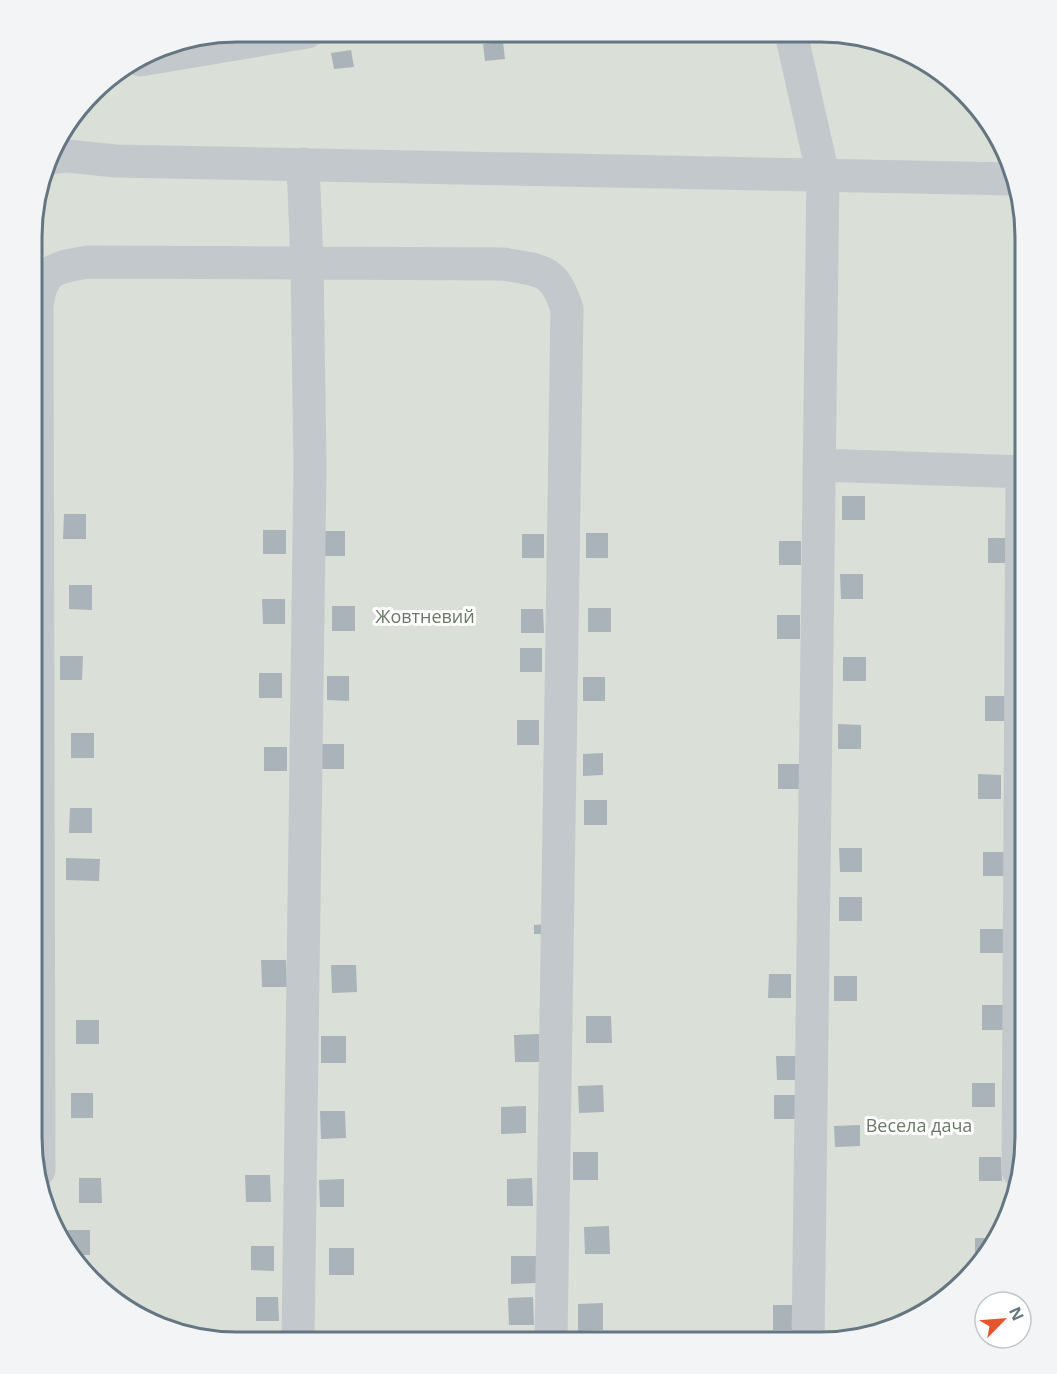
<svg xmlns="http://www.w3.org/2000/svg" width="1057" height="1374" font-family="'Open Sans',sans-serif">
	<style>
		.green { fill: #dadfd7 }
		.building { fill: #aab3b9 }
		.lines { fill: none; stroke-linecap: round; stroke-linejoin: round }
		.minor { stroke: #c3c8cc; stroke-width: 33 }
		.labels { text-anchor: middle; stroke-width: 6; stroke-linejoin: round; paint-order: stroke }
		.park-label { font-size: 18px; fill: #687a64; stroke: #fff }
		.rim { fill: none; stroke: #657683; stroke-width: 3 }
	</style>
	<rect width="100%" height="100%" fill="#fafaf8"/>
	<path class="green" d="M237 32 848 33 945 74 1004 146 1025 236V1151L991 1252 911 1321 821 1342 210 1341 122 1308 53 1228 32 1138 33 210 51 158 68 146 57 139 59 134 102 82 170 43Z"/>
	<path class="building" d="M544 32H564V35L544 37Z
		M503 42 505 59 485 61 483 44Z
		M351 50 354 67 334 69 331 53Z
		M842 496H865V520H842Z
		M64 514H86V539H63Z
		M263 530H286V554H263Z
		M323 531H345V556H323Z
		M586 533H608V558H586Z
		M522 534H544V558H522Z
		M988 538H1011V563H988Z
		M779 541H801V565H779Z
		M840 574H863V599H841Z
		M69 585H92V610L69 609Z
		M262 599H285V624H263Z
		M332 606H355V631H332Z
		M588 608H611V632H588Z
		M521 609H543L544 633H521Z
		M777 615H800V639H777Z
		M520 648H542V672H520Z
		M60 656H83L82 680H60Z
		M843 657H866V681H843Z
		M259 673H282V698H259Z
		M327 676H349V701L327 700Z
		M583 677H605V701H583Z
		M985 696H1007V721H985Z
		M517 720H539V745H517Z
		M838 724 861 725V749H838Z
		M71 733H94V758H71Z
		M322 744H344V769H322Z
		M264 747H287V771H264Z
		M603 753V775L583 776V754Z
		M778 764H801V789H778Z
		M978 774 1001 775V799H978Z
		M584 800H607V825H584Z
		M70 808H92V833H69Z
		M839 848H862V872H840Z
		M983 852H1005L1006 876H983Z
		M66 858 100 859 99 881 66 880Z
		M839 897H862V921H839Z
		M549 924V934H534V925Z
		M980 929H1003V953H980Z
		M261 960H286L287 987H262Z
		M331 965H356L357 992 332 993Z
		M769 974H791V998H768Z
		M834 976H857V1001H834Z
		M982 1005H1005L1004 1030H982Z
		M586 1016H611L612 1043H586Z
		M76 1020H99V1044H76Z
		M539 1034 540 1062H515L514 1035Z
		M321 1036H346V1063H321Z
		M776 1056H799V1080H777Z
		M972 1083H995V1107H972Z
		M603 1085 604 1112 579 1113 578 1086Z
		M71 1093H93V1118H71Z
		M774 1095H797V1119H774Z
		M526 1106V1133L501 1134V1107Z
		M320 1111H345L346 1138 321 1139Z
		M860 1125V1146L835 1147 834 1126Z
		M573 1152H598V1180H573Z
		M979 1157H1001L1002 1181H979Z
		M245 1175H270L271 1202H246Z
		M79 1178H101L102 1203H79Z
		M532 1178 533 1206H507V1179Z
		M344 1179V1207H320L319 1180Z
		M609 1226 610 1254H585L584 1227Z
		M68 1230H90V1255H76L67 1245Z
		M975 1238H995L991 1252 978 1263H975Z
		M251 1246H274V1271L251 1270Z
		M329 1248H354V1275H329Z
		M511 1256H536V1283L511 1284Z
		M256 1297H278L279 1321H256Z
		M533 1297 534 1325H509L508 1298Z
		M603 1303V1330L578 1331V1304Z
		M773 1305H795V1330H773Z"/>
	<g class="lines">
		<path class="minor" d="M791 33 823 175 808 1342
			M140 60 307 32
			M51 158 67 156 116 161 1012 179
			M819 465 1025 472
			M39 1170 37 307C41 269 55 267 89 262L503 264C542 271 554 268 567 309L551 1342
			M1018 1171 1022 472
			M298 1341 310 467 307 262 303 164"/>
	</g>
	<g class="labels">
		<g class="park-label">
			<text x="425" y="623">Жовтневий</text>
			<text x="919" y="1132">Весела дача</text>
		</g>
	</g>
	<path d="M0 0H1057V1374H0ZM237 42H820A195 195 0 0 1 1015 237V1137A195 195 0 0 1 820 1332H237A195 195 0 0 1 42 1137V237A195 195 0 0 1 237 42Z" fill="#f3f4f5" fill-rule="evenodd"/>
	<path class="rim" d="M237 42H820A195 195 0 0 1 1015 237V1137A195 195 0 0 1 820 1332H237A195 195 0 0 1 42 1137V237A195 195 0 0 1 237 42Z"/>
	<g transform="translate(1003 1320) rotate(65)"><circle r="28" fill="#ffffff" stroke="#c1c8cd" stroke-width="1.5"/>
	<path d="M0-4.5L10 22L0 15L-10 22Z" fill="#e4572e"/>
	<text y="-9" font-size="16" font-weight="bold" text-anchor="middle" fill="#657683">N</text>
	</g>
</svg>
